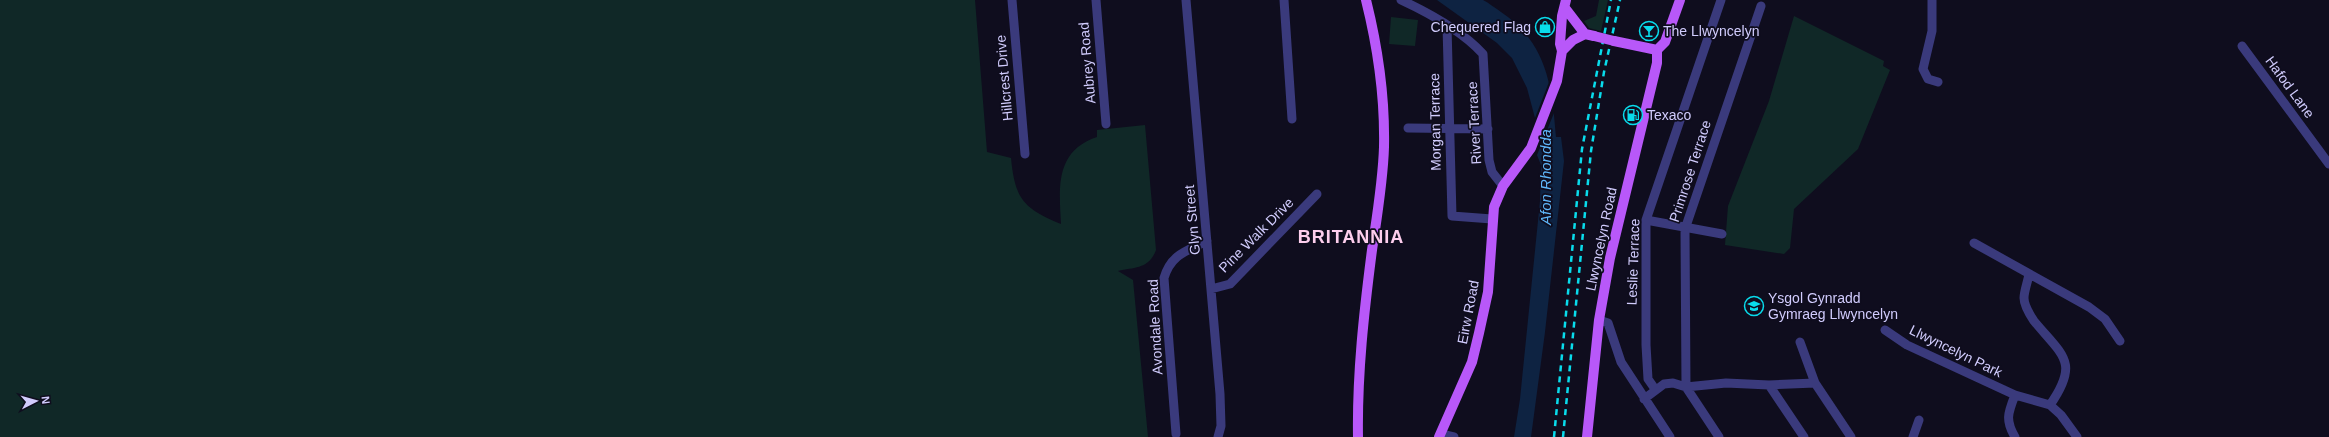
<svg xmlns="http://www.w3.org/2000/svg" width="2329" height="437" font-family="Arial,sans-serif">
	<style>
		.green { fill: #102827 }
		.water { fill: #0e2342 }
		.pier { fill: #0f0d1e }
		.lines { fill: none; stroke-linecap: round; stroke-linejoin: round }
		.minor { stroke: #3a3a7c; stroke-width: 9 }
		.major { stroke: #b858f9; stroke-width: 10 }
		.rail { stroke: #09dcec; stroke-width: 2.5; stroke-dasharray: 6 5; stroke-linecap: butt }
		.major-bridge { stroke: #b858f9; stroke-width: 10 }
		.labels { text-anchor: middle; stroke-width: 3.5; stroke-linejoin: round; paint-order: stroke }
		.poi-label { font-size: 14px; fill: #d1ccfd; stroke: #0f0d1e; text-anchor: start }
		.street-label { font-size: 14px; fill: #d1ccfd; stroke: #0f0d1e }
		.water-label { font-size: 15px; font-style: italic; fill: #5fb6f9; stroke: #0f0d1e }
		.district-label { font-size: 18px; font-weight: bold; letter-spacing: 1px; fill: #fdceed; stroke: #0f0d1e }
	</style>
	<rect width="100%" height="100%" fill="#0f0d1e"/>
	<path class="green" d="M0 0H975L987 152 1011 158C1015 199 1023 208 1061 224 1059 187 1055 151 1097 137V130L1145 125 1156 250C1149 269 1135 267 1118 271L1133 280 1148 437H0Z
		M1599 0H1608L1601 31 1589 28 1584 21 1596 16Z
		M1794 16 1884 61 1883 66 1890 70 1858 149 1794 209 1790 248 1784 254 1725 245 1728 206 1769 101Z
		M1391 17 1418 20 1415 46 1389 44Z"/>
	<path class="water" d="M1437 0C1449 0 1473 0 1483 0 1489 3 1495 8 1501 12 1547 43 1552 86 1556 137H1561L1564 161 1545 332 1531 437H1514L1520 399 1540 201 1541 165 1537 155 1535 118 1527 88 1512 58 1497 43Z"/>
	<path class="pier" d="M1549 82 1552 86 1556 108 1537 155 1535 153 1533 123Z"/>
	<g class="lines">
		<path class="minor" d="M1012 0 1025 154
			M1096 0 1106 124
			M1186 0 1220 394 1221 426 1218 437
			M1284 0 1292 119
			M1401 0C1429 13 1462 31 1483 54L1489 160 1492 172 1503 186
			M1932 0V31L1923 69 1928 79 1938 82
			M1447 26 1452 216 1492 219
			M2242 46 2329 164
			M1408 128 1488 129
			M1646 220 1722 234
			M1974 243 2089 307 2105 319 2120 341
			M2029 274C2028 281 2024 291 2024 298 2024 306 2030 315 2034 321 2063 356 2080 362 2050 405
			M1211 289 1230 284 1317 194
			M1599 320 1608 323 1621 362 1670 437
			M1885 330 1907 345 2015 395 2050 405 2061 415 2077 437
			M1800 342 1815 383 1851 437
			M1769 385 1804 437
			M1655 389 1648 379 1646 345V220L1721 0
			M1644 399 1664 384 1673 383 1686 387 1726 383 1769 385 1815 383
			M1176 434 1164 278C1171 254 1187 251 1207 241
			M1441 434 1454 437
			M1719 437 1686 387 1685 229 1761 6
			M1913 437 1919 420
			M2015 437C2005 420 2008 413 2015 395"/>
		<path class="major" d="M1565 8 1585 34 1594 36
			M1614 41 1657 50
			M1657 50 1665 42 1680 0
			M1562 51 1573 40 1585 34
			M1358 437C1357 374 1364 312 1372 250 1377 216 1383 181 1384 147 1385 97 1378 48 1366 0
			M1439 437 1472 362 1479 333 1488 292 1494 207 1503 186 1531 148 1557 81 1562 51 1560 44 1562 16 1566 0
			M1587 437 1599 320 1610 258 1657 63V50"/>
		<path class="rail" d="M1554 437 1582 149 1611 0
			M1563 437 1591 151 1604 72 1620 0"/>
		<path class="major-bridge" d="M1594 36 1614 41"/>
	</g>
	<defs>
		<g id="shop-ring" transform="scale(1)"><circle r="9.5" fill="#0f0d1e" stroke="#09dcec" stroke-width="1.5"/><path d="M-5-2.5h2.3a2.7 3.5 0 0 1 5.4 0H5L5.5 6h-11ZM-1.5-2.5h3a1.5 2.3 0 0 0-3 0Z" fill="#09dcec"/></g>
		<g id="bar-ring" transform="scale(1)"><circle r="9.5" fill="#0f0d1e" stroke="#09dcec" stroke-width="1.5"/><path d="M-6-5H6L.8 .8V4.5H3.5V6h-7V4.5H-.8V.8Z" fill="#09dcec"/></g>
		<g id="fuel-ring" transform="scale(1)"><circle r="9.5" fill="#0f0d1e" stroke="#09dcec" stroke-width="1.5"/><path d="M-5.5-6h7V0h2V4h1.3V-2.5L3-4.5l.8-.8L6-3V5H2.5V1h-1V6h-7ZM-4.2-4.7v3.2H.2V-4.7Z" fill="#09dcec"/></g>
		<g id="school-ring" transform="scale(1)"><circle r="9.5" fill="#0f0d1e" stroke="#09dcec" stroke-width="1.5"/><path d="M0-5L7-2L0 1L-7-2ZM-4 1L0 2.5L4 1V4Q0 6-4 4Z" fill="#09dcec"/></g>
	</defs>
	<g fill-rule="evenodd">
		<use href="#shop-ring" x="1545" y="27"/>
		<use href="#bar-ring" x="1649" y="31"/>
		<use href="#fuel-ring" x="1633" y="115"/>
		<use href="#school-ring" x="1754" y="306"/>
	</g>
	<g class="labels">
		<g class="poi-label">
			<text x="1531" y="32" text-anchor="end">Chequered Flag</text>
			<text x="1663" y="36">The Llwyncelyn</text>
			<text x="1647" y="120">Texaco</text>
			<text x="1768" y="303">Ysgol Gynradd<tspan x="1768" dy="16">Gymraeg Llwyncelyn</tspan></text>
		</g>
		<g class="street-label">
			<text transform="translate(1087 63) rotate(-95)" y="5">Aubrey Road</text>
			<text transform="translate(1004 78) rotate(-95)" y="5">Hillcrest Drive</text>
			<text transform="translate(2290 87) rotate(54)" y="5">Hafod Lane</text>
			<text transform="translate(1435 122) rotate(-91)" y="5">Morgan Terrace</text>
			<text transform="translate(1474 123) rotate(-93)" y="5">River Terrace</text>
			<text transform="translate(1690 171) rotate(-72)" y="5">Primrose Terrace</text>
			<text transform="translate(1192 220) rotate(-95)" y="5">Glyn Street</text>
			<text transform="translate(1256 235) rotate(-45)" y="5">Pine Walk Drive</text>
			<text transform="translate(1601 239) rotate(-78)" y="5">Llwyncelyn Road</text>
			<text transform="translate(1633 262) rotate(-88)" y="5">Leslie Terrace</text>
			<text transform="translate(1468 312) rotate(-79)" y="5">Eirw Road</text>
			<text transform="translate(1155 327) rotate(-93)" y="5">Avondale Road</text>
			<text transform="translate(1956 351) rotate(26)" y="5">Llwyncelyn Park</text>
		</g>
		<g class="water-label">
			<text transform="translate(1546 177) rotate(-90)" y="5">Afon Rhondda</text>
		</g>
		<g class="district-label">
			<text x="1351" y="243">BRITANNIA</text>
		</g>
	</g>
	<g transform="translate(36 401) rotate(84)" stroke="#0f0d1e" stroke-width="3" paint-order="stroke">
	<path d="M0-3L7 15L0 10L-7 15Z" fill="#d1ccfd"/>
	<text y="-6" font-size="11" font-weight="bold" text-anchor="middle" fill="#d1ccfd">N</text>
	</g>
</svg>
